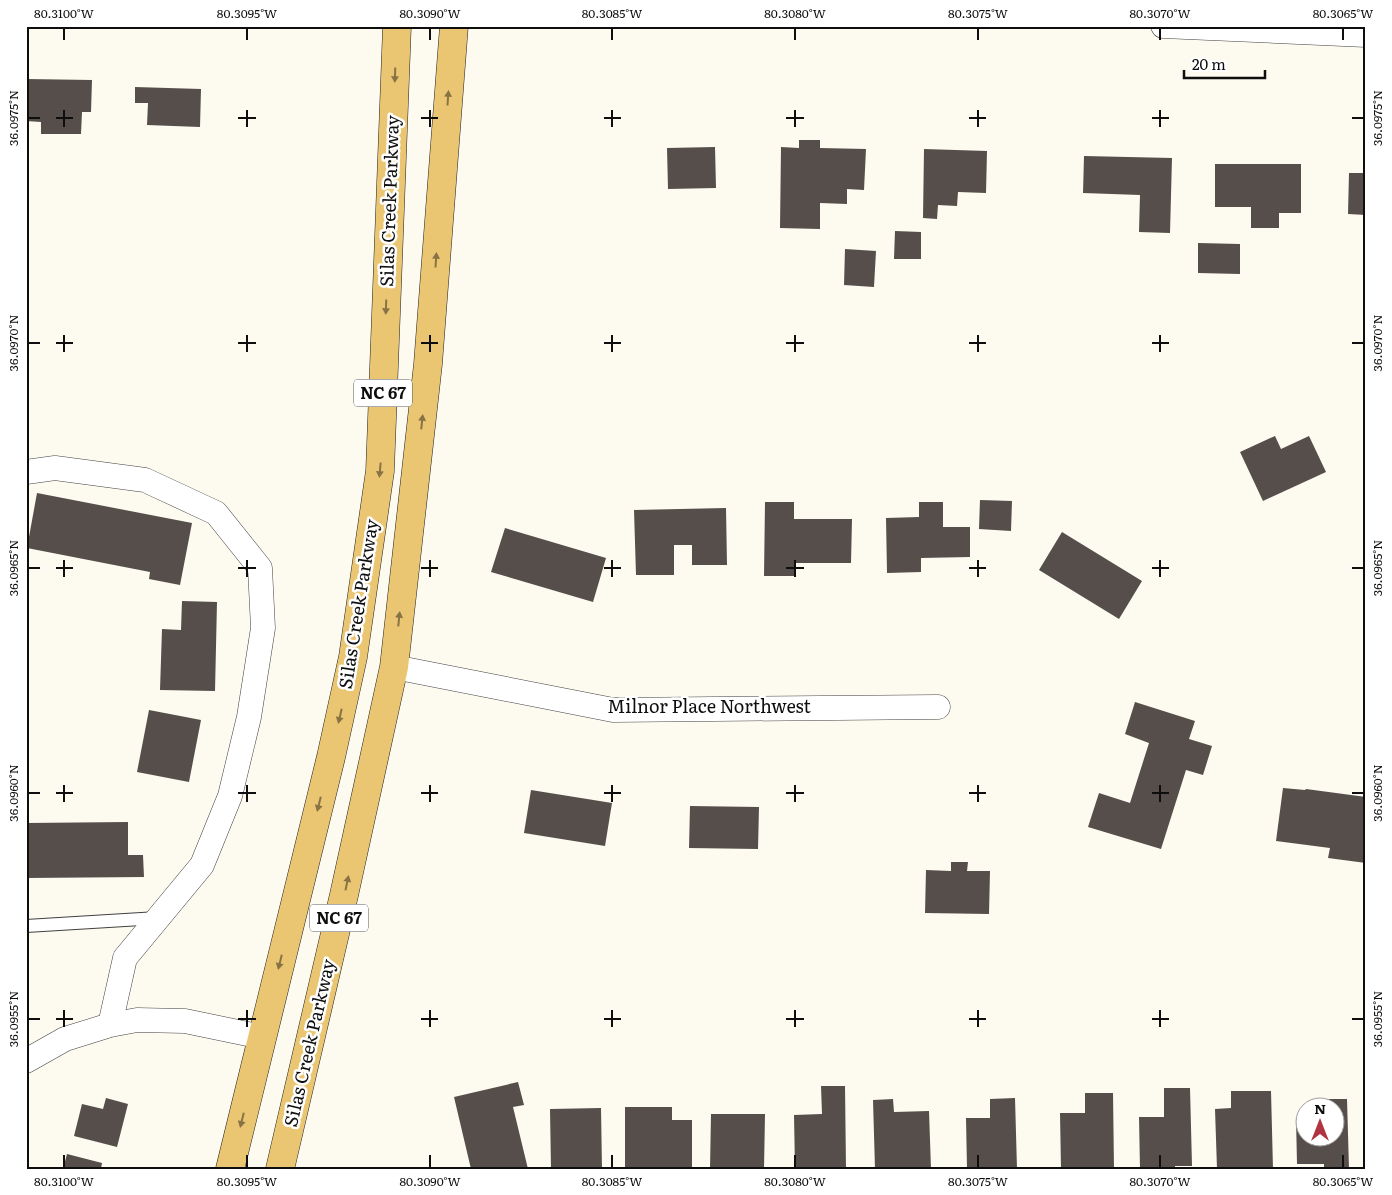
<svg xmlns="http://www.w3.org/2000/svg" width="1392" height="1195" font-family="Literata,serif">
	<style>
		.building { fill: #554e4b }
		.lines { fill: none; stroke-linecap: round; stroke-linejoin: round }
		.service-casing { stroke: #414141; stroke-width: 14 }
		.minor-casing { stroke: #414141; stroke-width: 25 }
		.primary-casing { stroke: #1f1f1f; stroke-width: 29 }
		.service { stroke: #fff; stroke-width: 12 }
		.minor { stroke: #fff; stroke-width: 24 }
		.primary { stroke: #ebc672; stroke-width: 28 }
		.oneway { fill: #887345 }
		.ticks { fill: none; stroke: #0e0e0e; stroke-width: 2 }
		.labels { text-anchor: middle; stroke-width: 5; stroke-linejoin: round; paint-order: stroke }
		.shield { fill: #fff; stroke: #565656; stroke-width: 1 }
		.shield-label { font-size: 16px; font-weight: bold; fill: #0e0e0e }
		.street-label { font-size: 18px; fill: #0e0e0e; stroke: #fff }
		.neatline { fill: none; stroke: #0e0e0e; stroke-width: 2 }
		.ticks-label { font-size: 12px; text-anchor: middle; fill: #0e0e0e }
	</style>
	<rect width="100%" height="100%" fill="#fdfaf0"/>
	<path class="building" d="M26 79 92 80 91 112H82L81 134H41V122L26 121Z
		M135 87 201 89 200 127 147 125 148 103H135Z
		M799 140H820V148L866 149 864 190 847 189V204L820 203V229L780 228 781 147 799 148Z
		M715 147 716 188 668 189 667 148Z
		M924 149 987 151 986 193 958 192 957 206 938 205 937 219 923 218Z
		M1084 156 1172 158 1170 233 1139 232 1140 195 1083 193Z
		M1215 164H1301V213H1279V228H1251V207H1215Z
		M1349 173H1366V215L1348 214Z
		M895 231 921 232V259H894Z
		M1198 243 1240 244V274L1198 273Z
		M845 249 876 251 874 287 844 285Z
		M1275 436 1281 449 1309 436 1326 472 1263 501 1240 452Z
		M37 493 192 523 180 585 149 579 150 572 27 548Z
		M980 500 1012 501 1011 531 979 529Z
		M765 502H794V519H852L851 563H796V576H764Z
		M919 502H943V527H970V557L921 558V572L887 573 886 518 919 517Z
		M726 508 727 565H692V545H674V575H636L634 510Z
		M505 528 606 558 593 602 491 572Z
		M1062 532 1142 581 1119 619 1039 570Z
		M182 601 217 602 215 691 160 690 162 629 181 630Z
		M1135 702 1195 721 1189 739 1212 746 1203 775 1186 770 1161 849 1088 827 1099 793 1130 803 1149 743 1125 734Z
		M149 710 201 720 189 782 137 772Z
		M1283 788 1305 790 1306 789 1366 797V863L1328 858 1330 848 1276 841Z
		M531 790 612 803 605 846 524 833Z
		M690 806 759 807 758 849 689 848Z
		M128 822V855H143L144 877 26 878V823Z
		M951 862H968L967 871H990L989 914 925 913 926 870 951 871Z
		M26 949H29V981H26Z
		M518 1082 524 1105 513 1107 528 1169H471L454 1097Z
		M821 1086H845L846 1169H795L794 1115 822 1114Z
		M1164 1088H1190L1192 1166H1175V1169H1140L1139 1117H1164Z
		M1231 1091H1271L1273 1169H1217L1215 1109 1231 1108Z
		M1085 1093H1113L1114 1169H1061L1060 1113H1085Z
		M106 1098 128 1104 117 1147 74 1136 82 1104 103 1109Z
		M1015 1098 1017 1169H967L966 1118H990V1099Z
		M893 1099 894 1112 929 1111 931 1169H875L873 1100Z
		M1320 1099H1347L1349 1169H1324V1164H1297L1296 1118H1304V1138H1334V1108H1320Z
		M625 1107H672V1120H692V1169H625Z
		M601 1108 602 1169H551L550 1109Z
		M711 1114H765L764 1169H710Z
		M67 1154 102 1163 101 1169H63Z"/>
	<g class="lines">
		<g class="service-casing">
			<path id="service" d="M26 926 158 918"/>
		</g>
		<g class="minor-casing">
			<path id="minor" d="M1163 26 1366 35
				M26 472 55 468 145 480 216 513 260 568 263 628 249 717 230 796 202 865 125 958 110 1025
				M394 667 613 710 938 707
				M26 1061 65 1039 110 1025 137 1020 185 1021 262 1037"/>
		</g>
		<g class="primary-casing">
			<path id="primary" d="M230 1169 331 757 353 657 380 471 397 26
				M280 1169 344 895 394 667 428 364 454 26"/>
		</g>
		<use href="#service" class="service"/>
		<use href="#minor" class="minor"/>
		<use href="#primary" class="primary"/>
	</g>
	<defs><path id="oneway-solid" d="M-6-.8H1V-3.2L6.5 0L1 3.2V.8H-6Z" transform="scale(1.25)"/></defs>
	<g class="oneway">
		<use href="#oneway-solid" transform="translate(395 75) rotate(92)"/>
		<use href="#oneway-solid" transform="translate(448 98) rotate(-86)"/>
		<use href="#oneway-solid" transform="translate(436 260) rotate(-86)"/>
		<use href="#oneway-solid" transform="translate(386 307) rotate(92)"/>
		<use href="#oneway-solid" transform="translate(422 422) rotate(-84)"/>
		<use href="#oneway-solid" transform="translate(380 470) rotate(95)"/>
		<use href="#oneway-solid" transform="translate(399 619) rotate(-84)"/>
		<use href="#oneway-solid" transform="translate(340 716) rotate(103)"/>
		<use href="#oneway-solid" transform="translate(319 804) rotate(104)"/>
		<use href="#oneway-solid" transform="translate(347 883) rotate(-78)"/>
		<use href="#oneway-solid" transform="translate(280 962) rotate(104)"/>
		<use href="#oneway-solid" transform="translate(242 1120) rotate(104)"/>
	</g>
	<path class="ticks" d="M64 28V40M247 28V40M430 28V40M612 28V40M795 28V40M978 28V40M1160 28V40M1343 28V40M64 110V127M247 110V127M430 110V127M612 110V127M795 110V127M978 110V127M1160 110V127M28 118H40M56 118H73M238 118H256M421 118H438M604 118H621M786 118H804M969 118H986M1152 118H1169M1352 118H1364M64 335V352M247 335V352M430 335V352M612 335V352M795 335V352M978 335V352M1160 335V352M28 343H40M56 343H73M238 343H256M421 343H438M604 343H621M786 343H804M969 343H986M1152 343H1169M1352 343H1364M64 560V577M247 560V577M430 560V577M612 560V577M795 560V577M978 560V577M1160 560V577M28 568H40M56 568H73M238 568H256M421 568H438M604 568H621M786 568H804M969 568H986M1152 568H1169M1352 568H1364M64 785V802M247 785V802M430 785V802M612 785V802M795 785V802M978 785V802M1160 785V802M28 793H40M56 793H73M238 793H256M421 793H438M604 793H621M786 793H804M969 793H986M1152 793H1169M1352 793H1364M64 1010V1027M247 1010V1027M430 1010V1027M612 1010V1027M795 1010V1027M978 1010V1027M1160 1010V1027M28 1019H40M56 1019H73M238 1019H256M421 1019H438M604 1019H621M786 1019H804M969 1019H986M1152 1019H1169M1352 1019H1364M64 1155V1168M247 1155V1168M430 1155V1168M612 1155V1168M795 1155V1168M978 1155V1168M1160 1155V1168M1343 1155V1168"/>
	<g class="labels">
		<g class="shield">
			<rect x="354" y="379.5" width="58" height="27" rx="4"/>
			<rect x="310" y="904.5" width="58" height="27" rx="4"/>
		</g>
		<g class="shield-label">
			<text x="383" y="399">NC 67</text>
			<text x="339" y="924">NC 67</text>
		</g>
		<g class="street-label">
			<text transform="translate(390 201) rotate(-88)" y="6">Silas Creek Parkway</text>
			<text transform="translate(359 604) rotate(-81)" y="6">Silas Creek Parkway</text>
			<text x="709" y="713">Milnor Place Northwest</text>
			<text transform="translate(310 1043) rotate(-77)" y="6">Silas Creek Parkway</text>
		</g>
	</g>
	<rect width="1392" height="1195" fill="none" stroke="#ffffff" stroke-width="55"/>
	<g transform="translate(1320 1122)"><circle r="24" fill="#ffffff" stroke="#9f9f9f"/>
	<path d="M0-4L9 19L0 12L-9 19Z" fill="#b03342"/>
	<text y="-8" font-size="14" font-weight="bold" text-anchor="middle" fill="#0e0e0e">N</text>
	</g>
	<path d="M1184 70v8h81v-8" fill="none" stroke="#0e0e0e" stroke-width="2.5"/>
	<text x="1192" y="70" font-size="15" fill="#0e0e0e" stroke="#ffffff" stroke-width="4" paint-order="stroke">20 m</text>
	<rect x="28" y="28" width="1336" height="1140" class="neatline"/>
	<g class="ticks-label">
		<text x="64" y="18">80.3100°W</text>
		<text x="247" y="18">80.3095°W</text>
		<text x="430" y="18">80.3090°W</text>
		<text x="612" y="18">80.3085°W</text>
		<text x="795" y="18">80.3080°W</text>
		<text x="978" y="18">80.3075°W</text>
		<text x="1160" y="18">80.3070°W</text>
		<text x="1343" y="18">80.3065°W</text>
		<text transform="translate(14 118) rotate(-90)" y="4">36.0975°N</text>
		<text transform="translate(1378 118) rotate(-90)" y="4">36.0975°N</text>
		<text transform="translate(14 343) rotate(-90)" y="4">36.0970°N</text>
		<text transform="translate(1378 343) rotate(-90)" y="4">36.0970°N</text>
		<text transform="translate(14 568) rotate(-90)" y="4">36.0965°N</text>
		<text transform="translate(1378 568) rotate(-90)" y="4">36.0965°N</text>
		<text transform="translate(14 793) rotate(-90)" y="4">36.0960°N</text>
		<text transform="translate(1378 793) rotate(-90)" y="4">36.0960°N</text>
		<text transform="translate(14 1019) rotate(-90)" y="4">36.0955°N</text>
		<text transform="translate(1378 1019) rotate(-90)" y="4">36.0955°N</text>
		<text x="64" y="1186">80.3100°W</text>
		<text x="247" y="1186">80.3095°W</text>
		<text x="430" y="1186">80.3090°W</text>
		<text x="612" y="1186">80.3085°W</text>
		<text x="795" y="1186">80.3080°W</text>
		<text x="978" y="1186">80.3075°W</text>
		<text x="1160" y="1186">80.3070°W</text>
		<text x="1343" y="1186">80.3065°W</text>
	</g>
</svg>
